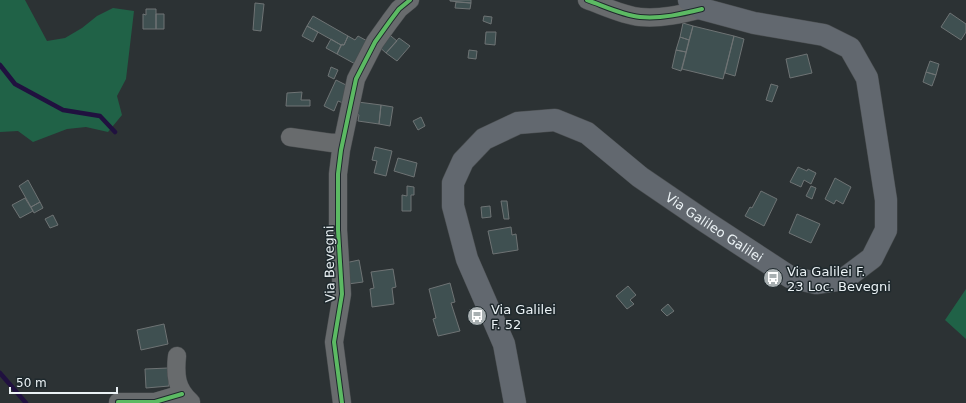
<svg xmlns="http://www.w3.org/2000/svg" width="966" height="403" font-family="'DejaVu Sans',sans-serif">
	<style>
		.forest { fill: #206247 }
		.lines { fill: none; stroke-linecap: round; stroke-linejoin: round }
		.stream { stroke: #20113f; stroke-width: 4.5 }
		.building { fill: #3f5051; stroke: #6e7374 }
		.minor-casing { stroke: #494d4f; stroke-width: 19 }
		.major-casing { stroke: #494d4f; stroke-width: 23 }
		.minor { stroke: #686b6d; stroke-width: 18 }
		.major { stroke: #62686f; stroke-width: 22 }
		.cycleway-casing { stroke: #1f292d; stroke-width: 6 }
		.cycleway { stroke: #5cba63; stroke-width: 4 }
		.labels { text-anchor: middle; stroke-width: 3; stroke-linejoin: round; paint-order: stroke }
		.street-label { font-size: 13px; fill: #ebf2f5; stroke: #1f292d }
		.poi-label { font-size: 13px; fill: #ebf2f5; stroke: #1f292d; text-anchor: start }
	</style>
	<rect width="100%" height="100%" fill="#2c3234"/>
	<path class="forest" d="M0 0H25L47 41 65 38 82 28 97 16 113 8 134 11 126 79 117 96 122 115 108 132 86 127 67 129 33 142 18 131 0 132Z
		M966 289V339L945 320Z"/>
	<g class="lines">
		<path class="stream" d="M0 65 15 84 63 110 100 116 115 132
			M0 373 26 403"/>
	</g>
	<path class="building" d="M450 0H471V3L450 1Z
		M456 2 471 3 470 9 455 8Z
		M255 3 264 4 261 31 253 30Z
		M146 9H156V29H143V14L146 15Z
		M950 13 966 24V32L961 40 941 27Z
		M156 14H164V29H156Z
		M313 16 348 36 344 45H341L307 26Z
		M484 16 492 17 491 24 483 21Z
		M683 23 693 26 689 40 680 37Z
		M307 26 318 32 313 42 302 36Z
		M693 26 734 36 723 79 682 69Z
		M386 32 397 41 386 53 376 44Z
		M486 32H496L495 45 485 44Z
		M348 36 355 40 358 36 371 43 357 65 337 54 342 44 344 45Z
		M734 36 744 39 735 76 725 73Z
		M680 37 689 40 686 52 676 50Z
		M399 38 410 46 397 61 386 53Z
		M331 39 341 45 337 54 326 48Z
		M469 50 477 51 476 59 468 58Z
		M676 50 686 52 681 71 672 68Z
		M807 54 812 73 790 78 786 59Z
		M930 61 939 64 936 75 926 72Z
		M331 67 338 70 334 79 328 76Z
		M926 72 936 75 932 86 923 82Z
		M336 80 350 87 343 103 338 101 334 111 324 106Z
		M771 84 778 86 772 102 766 100Z
		M302 92 301 100H310V106H286L287 93Z
		M358 102 381 105 379 124 358 121 359 115 357 114Z
		M381 105 393 107 390 126 379 124Z
		M421 117 425 126 418 130 413 121Z
		M375 147 392 151 386 176 374 173 377 161 372 160Z
		M398 158 417 163 414 177 394 171Z
		M798 167 807 171 808 169 816 173 811 184 804 180 801 187 790 182Z
		M835 178 851 187 843 204 836 200 834 204 825 199Z
		M28 180 40 202 31 207 19 186Z
		M407 186 414 187V195H411V211H402V195L407 196Z
		M811 186 816 188 812 199 806 196Z
		M761 191 777 199 764 226 745 216 750 207 752 208Z
		M25 198 33 211 20 218 12 205Z
		M501 201H507L509 219H504Z
		M40 202 43 208 34 213 31 207Z
		M490 206 491 217 482 218 481 207Z
		M797 214 820 224 811 243 789 233Z
		M53 215 58 225 50 228 45 219Z
		M511 227 512 235 516 234 518 250 493 254 488 231Z
		M359 260 363 282 348 284 345 263Z
		M393 269 396 287 392 288 394 304 372 307 370 289 374 288 371 272Z
		M450 283 455 302 451 303 460 331 438 336 433 319 436 318 429 289Z
		M628 286 636 295 630 300 634 304 627 309 616 296Z
		M668 304 674 311 667 316 661 310Z
		M164 324 168 344 141 350 137 330Z
		M168 368 169 386 146 388 145 369Z"/>
	<g class="lines">
		<g class="minor-casing">
			<path id="minor" d="M587 0C604 6 622 15 640 17 661 19 682 14 702 9
				M290 137 332 143 342 142
				M177 356C175 375 176 389 191 402
				M118 402H155L182 394
				M342 403 334 342 342 294 338 230V174L341 150 356 79 375 42 390 21 399 9 410 0"/>
		</g>
		<g class="major-casing">
			<g id="major">
				<path id="s1" d="M515 403 504 344 467 259 453 206V183L463 161 484 139 518 123 555 120 587 133 640 177 703 220 790 277 816 283 844 279 872 258 886 230V200L867 78 850 48 824 35 754 23 702 9 689 0"/>
			</g>
		</g>
		<use href="#minor" class="minor"/>
		<use href="#major" class="major"/>
		<g class="cycleway-casing">
			<path id="cycleway" d="M587 0C604 6 622 15 640 17 661 19 682 14 702 9
				M118 402H155L182 394
				M342 403 334 342 342 294 338 230V174L341 150 356 79 375 42 390 21 399 9 410 0"/>
		</g>
		<use href="#cycleway" class="cycleway"/>
	</g>
	<defs>
		<g id="bus-disc" transform="scale(1)"><circle r="9.5" fill="#a8afb1" stroke="#1f292d"/><path d="M-5-6H5V4H4V6H2V4H-2V6H-4V4H-5ZM-3.5-4V0h7V-4ZM-3.5 1.2v1.5H-2V1.2ZM2 1.2v1.5H3.5V1.2Z" fill="#fff"/></g>
	</defs>
	<g fill-rule="evenodd">
		<use href="#bus-disc" x="773" y="278"/>
		<use href="#bus-disc" x="477" y="316"/>
	</g>
	<g class="labels">
		<g class="street-label">
			<text dy="5" stroke="none"><textPath href="#s1" startOffset="553">Via Galileo Galilei</textPath></text>
			<text transform="translate(329 264) rotate(-91)" y="5">Via Bevegni</text>
		</g>
		<g class="poi-label">
			<text x="787" y="276">Via Galilei F.<tspan x="787" dy="15">23 Loc. Bevegni</tspan></text>
			<text x="491" y="314">Via Galilei<tspan x="491" dy="15">F. 52</tspan></text>
		</g>
	</g>
	<path d="M10 387v6h107v-6" fill="none" stroke="#ebf2f5" stroke-width="2"/>
	<text x="16" y="387" font-size="12" fill="#ebf2f5" stroke="#1f292d" stroke-width="3" paint-order="stroke">50 m</text>
</svg>
